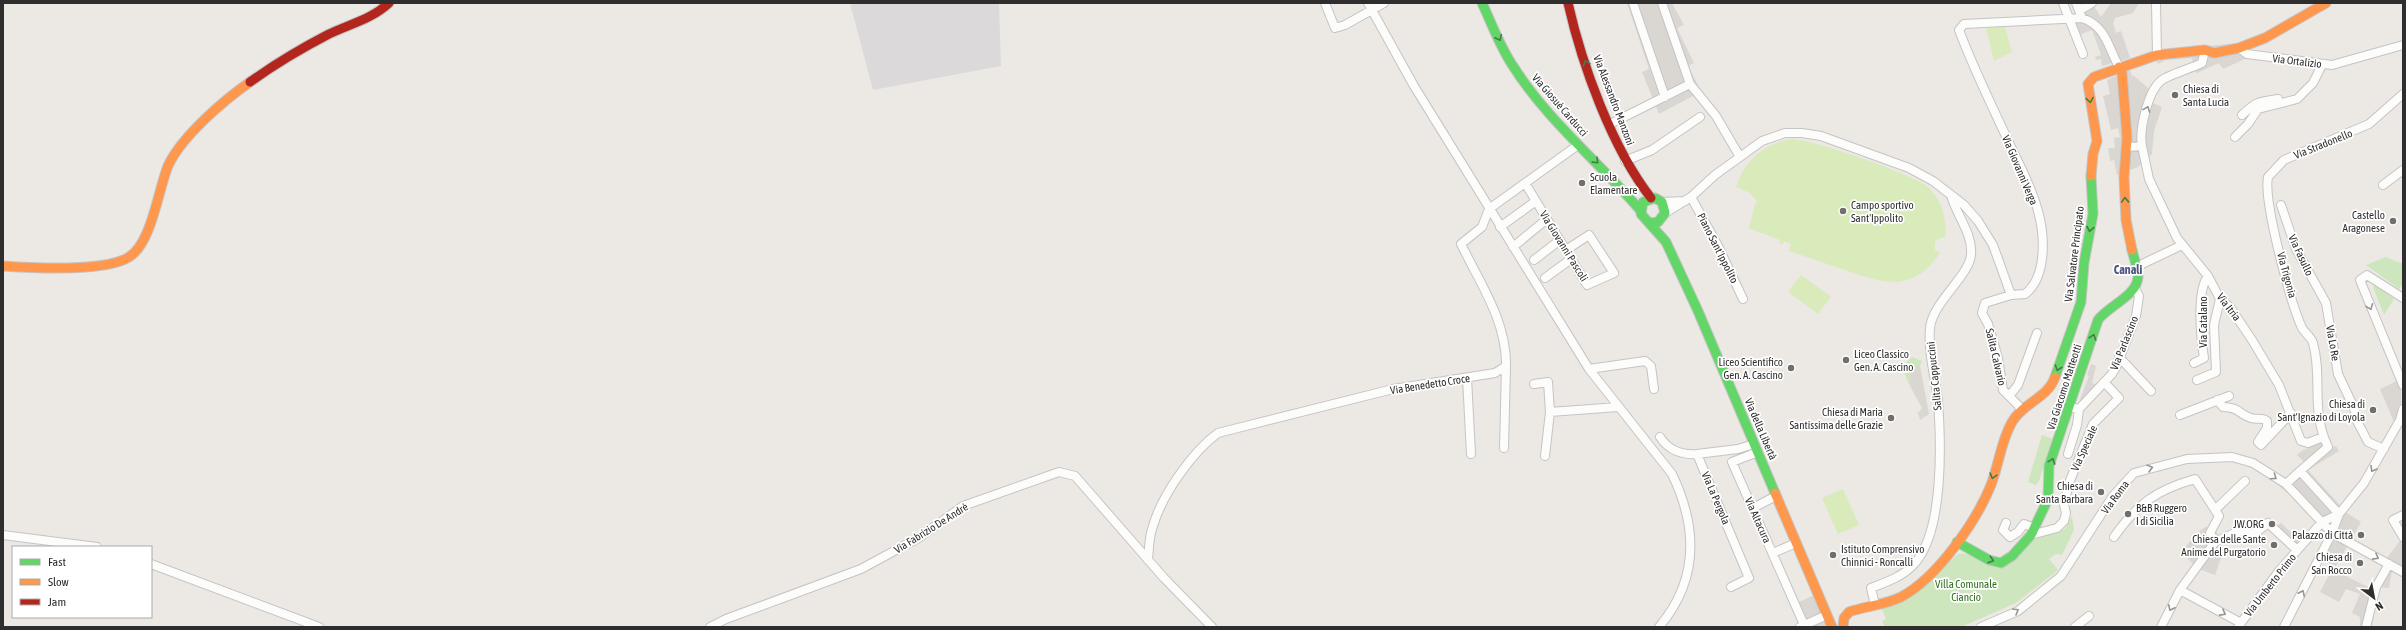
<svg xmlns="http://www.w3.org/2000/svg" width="2406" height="630" font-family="'Asap Condensed',sans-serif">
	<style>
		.industrial { fill: #dcd9db }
		.green { fill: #cee6be }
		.pitch { fill: #d9eabb }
		.plaza { fill: #dad6d2 }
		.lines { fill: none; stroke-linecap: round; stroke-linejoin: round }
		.street-casing { stroke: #c5c4c5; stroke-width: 10 }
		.fast-casing { stroke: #c5c4c5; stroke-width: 11 }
		.slow-casing { stroke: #c5c4c5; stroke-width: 11 }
		.jam-casing { stroke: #c5c4c5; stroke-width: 11 }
		.street { stroke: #fcfcfb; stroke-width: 8 }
		.fast { stroke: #63d668; stroke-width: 9 }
		.slow { stroke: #ff974d; stroke-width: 9 }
		.jam { stroke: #b3261e; stroke-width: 9 }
		.oneway { stroke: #467a48 }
		.oneway2 { stroke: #959594 }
		.poi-dot { fill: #706f6e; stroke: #fff; stroke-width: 1.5 }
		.labels { text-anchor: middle; stroke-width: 3.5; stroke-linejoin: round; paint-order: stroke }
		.street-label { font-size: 11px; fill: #2e2e2e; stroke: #fff }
		.poi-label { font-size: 11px; fill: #2e2e2e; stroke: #fff; text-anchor: end }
		.park-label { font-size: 11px; fill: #2c6e1b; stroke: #fff }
		.neighbourhood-label { font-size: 12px; font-weight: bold; fill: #4d5680; stroke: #fff }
	</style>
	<rect width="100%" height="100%" fill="#ece8e4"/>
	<path class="industrial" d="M850 3H999L1001 66 873 90Z"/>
	<path class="green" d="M2386 257 2403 264V284L2399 289 2366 265Z
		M2374 284 2394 299 2384 315 2373 287Z
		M1912 357 1922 361 1920 366 1910 375V386L1903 370 1906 363Z
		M2042 435 2053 439 2039 481 2036 485 2028 482Z
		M2072 516 2074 530 2062 555 2056 554 2049 559 2058 570 2016 603 1961 627H1885L1882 621 1886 619 1881 607 1918 591 1958 554C1972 550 1985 568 2001 568L2035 539 2065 529Z"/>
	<path class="pitch" d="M2005 27 2012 52 1994 61 1986 28Z
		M1791 139C1809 138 1915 175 1928 187 1942 200 1947 219 1945 237L1940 238 1935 242V250L1940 253C1913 293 1884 284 1845 270 1826 264 1808 257 1789 251L1791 244 1784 241 1783 244 1779 243 1780 240 1749 228 1755 203H1758L1750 193 1736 187C1745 160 1763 144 1791 139Z
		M1801 275 1831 297 1818 314 1788 292Z
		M1843 489 1859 525 1838 534 1822 498Z"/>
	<path class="plaza" d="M1627 3H1672L1684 25 1677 28 1694 63 1688 66 1699 87 1693 96 1659 114 1642 72 1649 69Z
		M2111 3H2139L2133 13 2115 18 2113 23 2116 33 2121 31 2130 58 2102 66 2101 59 2096 60 2095 57 2101 55 2092 30 2079 35 2072 16 2093 5 2101 17Z
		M2237 43 2247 54V58L2223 69 2219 63 2197 73 2193 67 2192 58 2166 60 2158 64 2156 60 2198 47Z
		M2130 70 2132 76H2134L2156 95 2153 103 2162 107 2154 131 2152 154 2138 167 2117 175 2114 160 2110 161 2108 148H2115L2114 138 2120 137 2118 128 2111 130 2103 96 2110 94 2107 80Z
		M2091 364 2096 366 2092 383 2098 385 2082 401 2080 399 2089 376 2087 375Z
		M1917 365 1920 366 1929 414 1920 420 1918 413 1922 408 1910 386V375Z
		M2397 381 2401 391V405L2394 422 2380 389Z
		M2328 438 2333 447 2336 446 2339 451 2308 470 2347 513 2361 522 2336 566 2321 560 2327 534 2295 499 2278 485 2304 462 2297 455 2300 452Z
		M2281 523 2300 541 2295 548 2276 527Z
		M2213 524 2222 543 2221 558 2215 575 2199 569 2180 552 2202 529Z
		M2403 537V568L2386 559Z
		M2383 566 2392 571 2389 588 2379 587 2372 627H2360V617L2352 613 2360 594 2346 589 2339 602 2320 592 2332 569 2370 588Z
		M1818 593 1832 627H1800L1791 606Z"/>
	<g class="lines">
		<g class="street-casing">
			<path id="street" d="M1325 3 1335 28 1345 25 1384 3
				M1368 3 1414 86 1589 369 1672 474C1698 528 1699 580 1659 627
				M1633 3 1665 97
				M1662 3 1690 84 1716 116 1740 157
				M2063 3 2083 54
				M2076 3 2082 18
				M2156 3 2157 55
				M2080 10 2092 3
				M2239 48 2247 54 2332 65 2403 45
				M2242 115C2257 101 2258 102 2278 99
				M1610 124 1690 84
				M2235 137 2248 124 2258 109 2297 99 2313 83 2322 65
				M2142 146C2139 130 2148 90 2162 80 2169 75 2192 68 2202 63L2205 50
				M2126 147 2142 146 2149 179 2177 238 2208 276 2220 299 2230 307 2252 340 2279 385 2301 441 2308 443 2323 437
				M1625 161 1652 150 1700 117
				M1525 183 1587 285 1614 273 1589 235 1566 250
				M2383 185 2403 170
				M1691 197 1718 246 1743 299
				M1662 202 1685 201
				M2281 205 2296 249 2326 303 2338 374 2354 408 2357 421 2368 442 2384 449
				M1665 213 1691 197 1715 175 1762 141 1785 133H1802L1821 136 1909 168 1933 181 1964 205 1978 221 1993 245 2011 295 2025 294C2047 277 2045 236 2038 211 2032 188 2021 168 2011 147 1993 108 1974 70 1959 30L1964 24 2082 18C2106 26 2108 47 2119 67
				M1500 227 1536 201
				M1513 247 1547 219
				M1534 260 1560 240
				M2136 267 2182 245
				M1545 278 1571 259
				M2011 295 1985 303 1982 313 1988 324 1998 358 2003 390 2018 405 2021 411
				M2403 298 2367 275 2360 280 2403 385
				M2119 357 2151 391
				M2194 363 2204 358C2201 339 2196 291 2208 276
				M1589 369 1645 361 1651 366 1654 389
				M1467 378 1471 454
				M2197 380 2216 372 2214 325 2220 299
				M1534 384 1548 382 1550 412 1545 456
				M2009 396 2018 385 2037 333
				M2217 400 2223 407C2242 408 2237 414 2251 418 2257 420 2262 417 2267 421V428L2258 442 2261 445 2291 413
				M2069 407 2079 409 2112 374 2116 367 2136 316 2139 296 2135 289
				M1550 412 1618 407
				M2180 415 2229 396
				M1660 437C1668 450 1682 455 1697 454
				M1504 448 1506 366
				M1758 452 1732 462 1805 627
				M2068 454 2077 425 2079 409
				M2300 471 2328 447C2310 409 2323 379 2313 343 2311 337 2305 333 2302 328 2291 304 2263 201 2268 177L2284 160 2369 124 2403 94
				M2300 471 2339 514 2332 533 2286 484Z
				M1753 508 1776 496
				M2215 510 2245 481
				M2403 515 2393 520 2403 537
				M2006 523 2003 530 2010 537 2018 532 2024 524 2035 528
				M3 535 97 547
				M2031 535 2057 528 2064 521 2066 513 2064 505 2069 483 2093 424 2119 398 2104 382
				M2114 537C2137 504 2156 490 2195 479L2219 516 2210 533 2215 542
				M2215 542 2239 531 2254 534 2268 523 2297 550
				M1773 553 1796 543
				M1148 560C1149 549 1149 536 1153 526 1162 495 1192 452 1218 433L1393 389 1495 373 1506 366C1507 322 1480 283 1461 244L1482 227 1489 209 1578 145
				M151 564 319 627
				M1731 587 1749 578 1697 454 1738 449 1754 444
				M2180 590 2241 623
				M1875 605 1871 588C1887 582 1904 576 1915 563 1944 530 1941 442 1938 401 1935 376 1928 353 1930 328 1932 303 1969 276 1971 255 1973 233 1956 215 1951 195
				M710 627 726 619 861 569 920 537 963 506 1059 472 1075 476 1164 578 1212 627
				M1800 627 1827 615
				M1981 627 2018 611 2061 576 2113 496 2134 473 2187 459 2232 457 2253 463 2286 484
				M2075 627 2089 616
				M2161 627 2180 590 2215 542
				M2238 627 2279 571 2322 522 2339 514 2364 483 2400 420 2403 409
				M2284 627 2332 533 2403 572
				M2366 627 2376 587 2389 564"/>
		</g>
		<g class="fast-casing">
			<path id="fast" d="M1482 3C1492 24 1500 47 1513 66 1547 120 1599 162 1640 210
				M1649 223 1658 222 1665 213 1662 202 1655 198 1643 202 1641 214 1666 242 1698 311 1775 493
				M2055 377 2081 302 2084 263 2093 214 2091 176
				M1957 542 1989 560 2001 563 2012 556 2031 535 2048 499 2049 466 2098 320C2108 306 2137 296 2138 277 2138 269 2134 258 2132 250"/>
		</g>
		<g class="slow-casing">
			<path id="slow" d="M2119 67 2122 73 2127 138 2124 177 2126 220 2132 250
				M2091 176 2093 154 2097 141 2088 84 2094 77 2157 55 2205 50 2214 53 2239 48 2265 38 2326 3
				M3 266C32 268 106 272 129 257 152 243 158 190 168 166 181 137 224 100 250 82
				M1775 493 1832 627
				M1843 627 1844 618 1849 612C1866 606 1885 605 1901 597 1937 578 1976 522 1991 485 1999 464 2001 441 2012 422 2023 403 2048 398 2055 377"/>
		</g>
		<g class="jam-casing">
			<path id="jam" d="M1568 3C1582 65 1612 148 1651 198
				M250 82C275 64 302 48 329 34 350 24 372 19 389 3"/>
		</g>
		<use href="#street" class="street"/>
		<use href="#fast" class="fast"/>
		<use href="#slow" class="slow"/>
		<use href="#jam" class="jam"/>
	</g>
	<defs><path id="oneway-chevron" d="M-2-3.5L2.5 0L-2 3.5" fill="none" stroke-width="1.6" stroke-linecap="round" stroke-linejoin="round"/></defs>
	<g class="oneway">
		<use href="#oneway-chevron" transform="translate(1499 38) rotate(64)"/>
		<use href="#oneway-chevron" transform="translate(1586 63) rotate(-110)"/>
		<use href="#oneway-chevron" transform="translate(2090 100) rotate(81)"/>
		<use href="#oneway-chevron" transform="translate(1596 161) rotate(44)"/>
		<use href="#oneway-chevron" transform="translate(2125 200) rotate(-92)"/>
		<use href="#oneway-chevron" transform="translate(2090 229) rotate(101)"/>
		<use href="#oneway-chevron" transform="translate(2093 337) rotate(-72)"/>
		<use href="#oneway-chevron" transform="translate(2058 368) rotate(109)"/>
		<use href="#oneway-chevron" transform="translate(2052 461) rotate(-72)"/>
		<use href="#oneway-chevron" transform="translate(1993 476) rotate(106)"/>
		<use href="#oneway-chevron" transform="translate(1991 560) rotate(18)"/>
	</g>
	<g class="oneway2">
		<use href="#oneway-chevron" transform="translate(2147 109) rotate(-69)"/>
		<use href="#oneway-chevron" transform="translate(2370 307) rotate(68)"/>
		<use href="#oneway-chevron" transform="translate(2150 468) rotate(-15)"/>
		<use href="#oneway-chevron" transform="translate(2373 469) rotate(120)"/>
		<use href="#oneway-chevron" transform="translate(2274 477) rotate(34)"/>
		<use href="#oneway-chevron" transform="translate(2376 557) rotate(28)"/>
		<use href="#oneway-chevron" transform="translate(2302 593) rotate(-64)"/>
		<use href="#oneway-chevron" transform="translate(2171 608) rotate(115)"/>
		<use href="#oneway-chevron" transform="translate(2016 611) rotate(-30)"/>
		<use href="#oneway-chevron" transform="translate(2223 613) rotate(28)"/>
	</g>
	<g class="poi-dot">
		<circle cx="2175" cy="95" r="4"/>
		<circle cx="1582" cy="183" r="4"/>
		<circle cx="1843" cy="211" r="4"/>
		<circle cx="2393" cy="221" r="4"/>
		<circle cx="1846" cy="360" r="4"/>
		<circle cx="1791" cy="368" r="4"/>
		<circle cx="2373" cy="410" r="4"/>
		<circle cx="1891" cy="418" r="4"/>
		<circle cx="2101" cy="492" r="4"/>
		<circle cx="2128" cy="514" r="4"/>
		<circle cx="2272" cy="524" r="4"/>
		<circle cx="2361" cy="535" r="4"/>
		<circle cx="2274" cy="545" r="4"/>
		<circle cx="1833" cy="555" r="4"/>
		<circle cx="2360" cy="563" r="4"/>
	</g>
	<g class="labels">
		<g class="street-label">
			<text transform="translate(2297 61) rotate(7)" y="4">Via Ortalizio</text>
			<text transform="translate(1614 100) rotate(69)" y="4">Via Alessandro Manzoni</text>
			<text transform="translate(1560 105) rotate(49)" y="4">Via Giosuè Carducci</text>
			<text transform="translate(2323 144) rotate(-22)" y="4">Via Stradonello</text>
			<text transform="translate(2020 170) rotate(67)" y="4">Via Giovanni Verga</text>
			<text transform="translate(1564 246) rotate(58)" y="4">Via Giovanni Pascoli</text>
			<text transform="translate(1718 248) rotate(63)" y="4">Piano Sant'Ippolito</text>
			<text transform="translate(2074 254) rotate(-83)" y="4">Via Salvatore Principato</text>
			<text transform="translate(2301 255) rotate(65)" y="4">Via Fasullo</text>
			<text transform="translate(2287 275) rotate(75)" y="4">Via Trigonia</text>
			<text transform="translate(2229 307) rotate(53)" y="4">Via Itria</text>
			<text transform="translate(2203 322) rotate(-90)" y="4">Via Catalano</text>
			<text transform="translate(2124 343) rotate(-68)" y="4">Via Parlascino</text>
			<text transform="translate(2333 343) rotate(80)" y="4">Via Lo Re</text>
			<text transform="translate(1996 357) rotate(77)" y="4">Salita Calvario</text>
			<text transform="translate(1934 376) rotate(-96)" y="4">Salita Cappuccini</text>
			<text transform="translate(1430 384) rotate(-9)" y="4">Via Benedetto Croce</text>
			<text transform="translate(2064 387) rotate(-72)" y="4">Via Giacomo Matteotti</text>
			<text transform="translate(1761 429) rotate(67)" y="4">Via della Libertà</text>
			<text transform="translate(2084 448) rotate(-66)" y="4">Via Speciale</text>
			<text transform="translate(2115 497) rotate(-53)" y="4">Via Roma</text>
			<text transform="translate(1716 498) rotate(67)" y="4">Via La Pergola</text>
			<text transform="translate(1758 520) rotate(66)" y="4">Via Altacura</text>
			<text transform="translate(931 528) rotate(-32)" y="4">Via Fabrizio De Andrè</text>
			<text transform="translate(2270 585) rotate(-52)" y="4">Via Umberto Primo</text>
		</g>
		<g class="poi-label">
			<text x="2183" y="93" text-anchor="start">Chiesa di<tspan x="2183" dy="13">Santa Lucia</tspan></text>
			<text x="1590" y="181" text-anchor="start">Scuola<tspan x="1590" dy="13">Elamentare</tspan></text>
			<text x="1851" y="209" text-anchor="start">Campo sportivo<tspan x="1851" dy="13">Sant'Ippolito</tspan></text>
			<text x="2385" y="219">Castello<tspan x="2385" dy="13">Aragonese</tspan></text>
			<text x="1854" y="358" text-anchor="start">Liceo Classico<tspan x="1854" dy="13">Gen. A. Cascino</tspan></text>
			<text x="1783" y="366">Liceo Scientifico<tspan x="1783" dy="13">Gen. A. Cascino</tspan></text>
			<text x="2365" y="408">Chiesa di<tspan x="2365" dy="13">Sant'Ignazio di Loyola</tspan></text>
			<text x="1883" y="416">Chiesa di Maria<tspan x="1883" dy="13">Santissima delle Grazie</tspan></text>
			<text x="2093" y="490">Chiesa di<tspan x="2093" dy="13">Santa Barbara</tspan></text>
			<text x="2136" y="512" text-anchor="start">B&amp;B Ruggero<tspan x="2136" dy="13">I di Sicilia</tspan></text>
			<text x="2264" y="528">JW.ORG</text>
			<text x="2353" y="539">Palazzo di Città</text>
			<text x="2266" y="543">Chiesa delle Sante<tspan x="2266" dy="13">Anime del Purgatorio</tspan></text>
			<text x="1841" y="553" text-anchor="start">Istituto Comprensivo<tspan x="1841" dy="13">Chinnici - Roncalli</tspan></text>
			<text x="2352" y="561">Chiesa di<tspan x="2352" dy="13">San Rocco</tspan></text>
		</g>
		<g class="park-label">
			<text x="1966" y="588">Villa Comunale<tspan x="1966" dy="13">Ciancio</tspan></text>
		</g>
		<g class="neighbourhood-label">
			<text x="2128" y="274">Canali</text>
		</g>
	</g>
	<rect width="2406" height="630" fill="none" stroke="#2e2e2e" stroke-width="8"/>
	<rect x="12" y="546" width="140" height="72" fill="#ffffff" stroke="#ababab"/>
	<rect x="20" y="559" width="20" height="6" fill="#63d668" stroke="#ababab"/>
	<text x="48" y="566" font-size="12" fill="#2e2e2e">Fast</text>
	<rect x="20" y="579" width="20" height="6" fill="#ff974d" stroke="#ababab"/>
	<text x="48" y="586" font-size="12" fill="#2e2e2e">Slow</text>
	<rect x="20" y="599" width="20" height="6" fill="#b3261e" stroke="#ababab"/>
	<text x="48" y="606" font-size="12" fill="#2e2e2e">Jam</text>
	<g transform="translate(2374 598) rotate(148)" stroke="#ffffff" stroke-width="3" paint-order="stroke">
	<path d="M0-3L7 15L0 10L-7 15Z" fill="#2e2e2e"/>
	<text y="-6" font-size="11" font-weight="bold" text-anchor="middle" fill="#2e2e2e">N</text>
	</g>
</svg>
